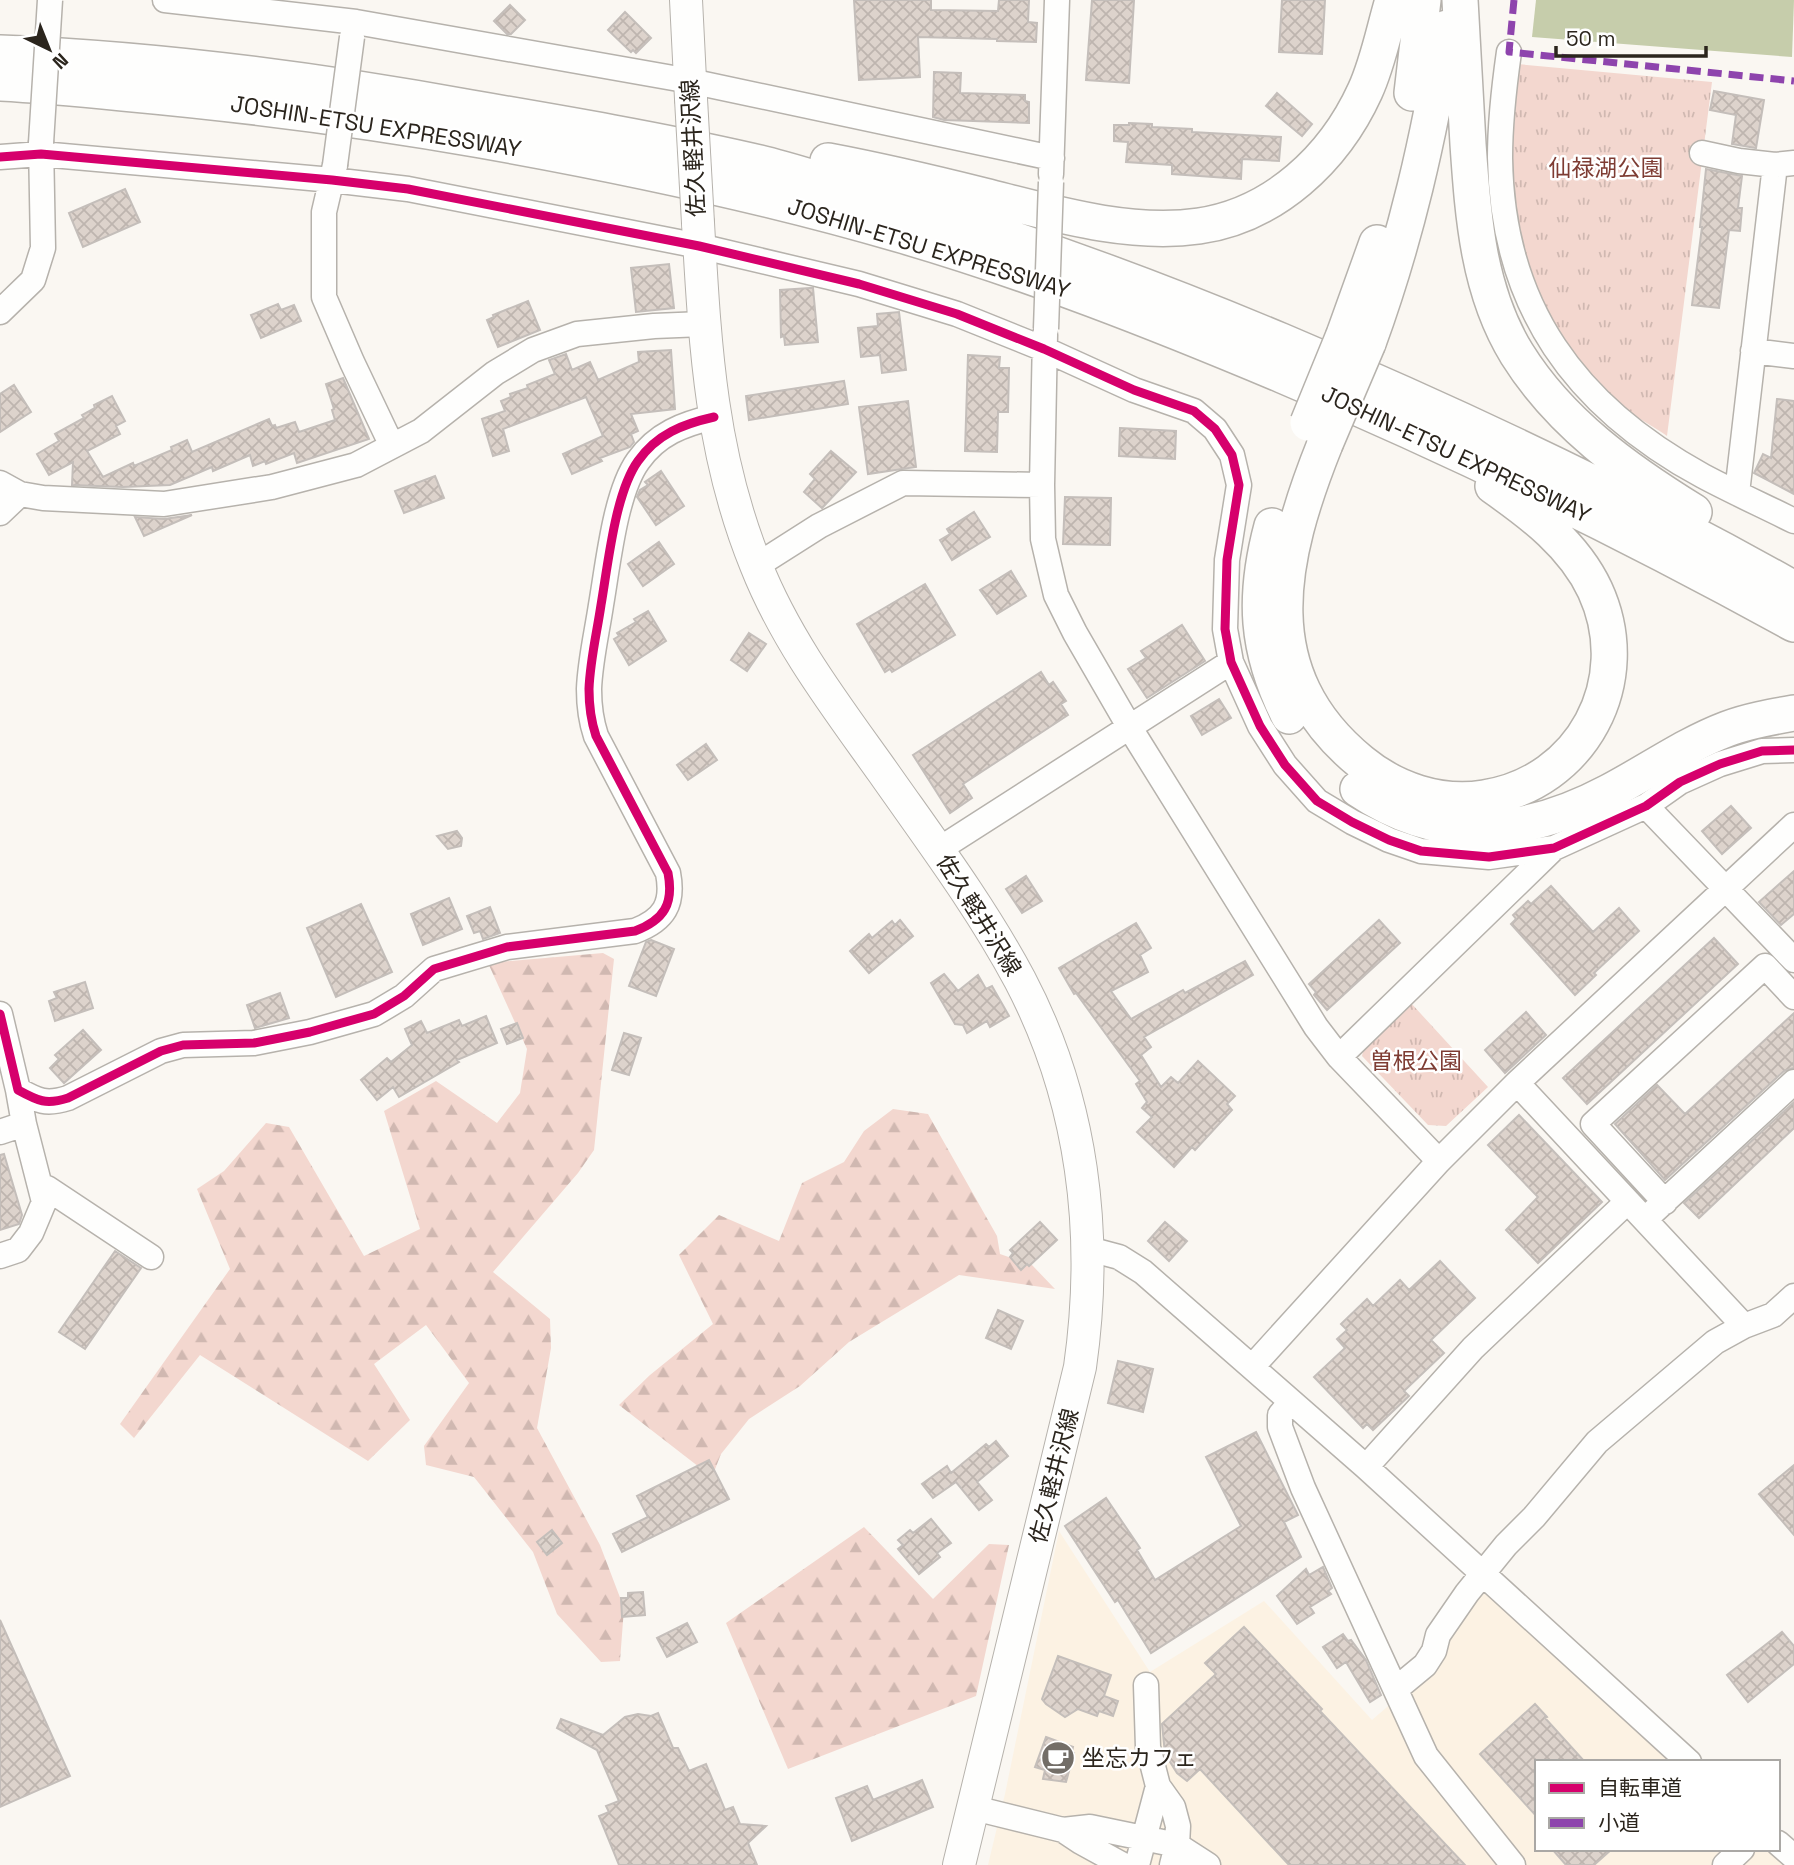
<svg xmlns="http://www.w3.org/2000/svg" width="1794" height="1865" font-family="'Space Grotesk','Noto Sans JP',sans-serif">
	<style>
		.built { fill: #fcf2e3 }
		.forest { fill: url(#forest-firs) }
		.park { fill: url(#park-tufts) }
		.water { fill: #c6cdab }
		.building { fill: url(#building-cross-hatch); stroke: #c4beba; stroke-width: 2 }
		.lines { fill: none; stroke-linecap: round; stroke-linejoin: round }
		.minor-casing { stroke: #b6b2ac; stroke-width: 27 }
		.major-casing { stroke: #b6b2ac; stroke-width: 34 }
		.highway-casing { stroke: #b6b2ac; stroke-width: 38 }
		.minor { stroke: #fefefd; stroke-width: 24 }
		.major { stroke: #fefefd; stroke-width: 32 }
		.highway { stroke: #fefefd; stroke-width: 35 }
		.minor-bridge-casing { stroke: #b6b2ac; stroke-width: 27; stroke-linecap: butt }
		.major-bridge-casing { stroke: #b6b2ac; stroke-width: 34; stroke-linecap: butt }
		.highway-bridge-casing { stroke: #b6b2ac; stroke-width: 38; stroke-linecap: butt }
		.minor-bridge { stroke: #fefefd; stroke-width: 24 }
		.major-bridge { stroke: #fefefd; stroke-width: 32 }
		.highway-bridge { stroke: #fefefd; stroke-width: 35 }
		.quiet { stroke: #8e44ad; stroke-width: 7; stroke-dasharray: 14 7; stroke-linecap: butt }
		.cycleway-casing { stroke: #fff; stroke-width: 13 }
		.cycleway { stroke: #d6006c; stroke-width: 9 }
		.labels { text-anchor: middle; stroke-width: 5; stroke-linejoin: round; paint-order: stroke }
		.street-label { font-size: 23px; fill: #2b251d; stroke: #fff }
		.park-label { font-size: 23px; fill: #7e3c33; stroke: #fff }
		.poi-label { font-size: 23px; fill: #2b251d; stroke: #fff; text-anchor: start }
	</style>
	<defs>
		<pattern id="forest-firs" width="22" height="20" patternUnits="userSpaceOnUse" patternTransform="scale(1.75)"><rect width="22" height="20" fill="#f3d7cf"/><path d="M5 1l3.5 6h-7zM16 11l3.5 6h-7z" fill="#d0b8b1"/></pattern>
		<pattern id="park-tufts" width="24" height="20" patternUnits="userSpaceOnUse" patternTransform="scale(1.75)"><rect width="24" height="20" fill="#f3d7cf"/><path d="M3 7l-1-3M5 7V3M7 7l1-3M15 17l-1-3M17 17v-4M19 17l1-3" fill="none" stroke="#d0b8b1"/></pattern>
		<pattern id="building-cross-hatch" width="8" height="8" patternUnits="userSpaceOnUse" patternTransform="scale(1.75)"><rect width="8" height="8" fill="#ddd3cc"/><path d="M0 0l8 8M0 8l8-8" fill="none" stroke="#beb5af"/></pattern>
	</defs>
	<rect width="100%" height="100%" fill="#faf7f2"/>
	<path class="built" d="M1059 1531 1150 1672 1264 1601 1372 1720 1417 1681 1485 1588 1672 1762H1537V1849H1768L1786 1865H988L1005 1794Z"/>
	<path class="forest" d="M603 953 614 959 594 1150 578 1173 493 1272 550 1319 551 1348 537 1428 600 1545 624 1608 620 1661 601 1662 557 1614 533 1552 474 1477 426 1465 424 1446 469 1383 426 1325 374 1364 410 1420 368 1461 200 1355 134 1438 120 1424 230 1269 197 1189 224 1171 266 1123 289 1127 364 1256 420 1229 384 1111 436 1081 497 1123 520 1093 527 1049 488 963Z
		M893 1109 928 1114 997 1236 1000 1254 1032 1265 1055 1289 959 1275 849 1342 800 1386 749 1419 721 1454 712 1477 619 1405 650 1375 713 1324 679 1255 719 1215 779 1241 802 1183 844 1162 864 1131Z
		M864 1527 933 1599 989 1544 1009 1545 976 1696 788 1769 726 1623Z"/>
	<path class="park" d="M1517 64 1712 82 1667 436C1653 426 1636 418 1623 406 1551 342 1513 256 1511 160 1510 128 1515 95 1517 64Z
		M1410 1002 1488 1087 1446 1126 1428 1125 1362 1056 1364 1047Z"/>
	<path class="water" d="M1536 0H1794L1792 57 1532 37Z"/>
	<path class="building" d="M854 0H931V10L998 11 999 0H1029L1028 22 1037 23 1036 42 997 41V39L918 37 920 77 859 80Z
		M1092 0H1134L1129 83 1086 80Z
		M1282 0H1325L1322 54 1279 52Z
		M510 5 525 20 511 34H507L494 21Z
		M625 12 651 38 636 53 633 50 631 52 608 30Z
		M934 72 961 73 960 93 1025 95V101L1029 102V123L944 120 933 117Z
		M1714 91 1764 100 1756 148 1732 144 1736 115 1710 110Z
		M1277 93 1312 124 1302 136 1266 106Z
		M1129 123 1152 124V127L1192 129V132L1281 137 1279 161 1242 159 1241 179 1172 174V165L1126 162 1128 142 1114 141V125H1129Z
		M1706 169 1742 176 1738 208H1742L1740 231 1729 230 1719 308 1692 305 1702 227H1700Z
		M125 189 140 222 83 247 69 213Z
		M669 264 674 308 636 312 631 268Z
		M810 288H813L818 342 785 345 784 336 781 337 780 290Z
		M528 301 540 330 498 347 487 320 494 317 493 315Z
		M278 304 281 310 294 305 301 321 261 338 251 315Z
		M899 312 906 370 882 373 880 355 861 357 858 328 878 326 877 314Z
		M671 350 675 409 631 414 638 431 631 434 634 442 630 447 600 458 602 461 572 474 563 454 603 436 586 397 503 429 509 451 493 456 482 419 505 411 501 401 511 397 510 394 528 388 527 385 555 374 549 360 566 354 572 370 590 362 598 380 639 362 638 352Z
		M968 355 1000 357 999 368H1009L1008 412H998L997 452 965 451Z
		M343 378 369 439 297 463 294 453 266 464 265 461 253 466 250 455 213 471 212 467 170 485 123 487 72 485 73 462 49 475 37 454 59 441 55 434 84 418 82 415 95 408 94 405 112 396 125 421 116 426 120 434 87 451 103 477 133 463 134 466 172 450 171 447 187 440 192 452 269 419 272 426 275 425 276 428 295 422 299 432 335 420 332 410 334 409 326 384Z
		M844 381 848 404 749 420 746 396Z
		M14 385 31 412 0 432V394Z
		M1777 399 1794 401V494L1754 473 1763 454 1771 458Z
		M908 401 916 467 868 474 859 407Z
		M1120 428 1176 431 1175 459 1119 456Z
		M831 451 856 472 822 508 804 492 815 479 810 474Z
		M661 471 684 506 656 525 637 497 640 490 648 485 645 482Z
		M435 476 444 498 404 513 395 491Z
		M1065 497 1111 498 1110 545 1063 544Z
		M974 512 990 537 952 560 940 540 950 534 947 529Z
		M192 515 144 536 135 517 164 519Z
		M659 542 674 564 643 586 628 564Z
		M1011 571 1026 596 997 614 980 590Z
		M925 584 955 635 892 672 890 669 885 672 857 624Z
		M648 611 666 641 629 665 614 639 619 636 617 633 636 622 634 619Z
		M1182 625 1205 661 1147 698 1128 669 1146 658 1141 651Z
		M749 633 766 644 747 671 731 660Z
		M1041 672 1049 685 1053 682 1066 701 1061 704 1068 715 963 784 972 798 950 813 913 755Z
		M1219 699 1231 718 1202 735 1191 716Z
		M706 744 717 760 688 780 677 765Z
		M1731 806 1751 828 1722 854 1702 831Z
		M457 831 462 838 461 846 448 849 437 836Z
		M1794 871V914L1781 925 1759 902Z
		M1026 876 1042 901 1022 913 1006 889Z
		M1551 886 1593 932 1619 908 1639 931 1594 973 1596 975 1575 995 1511 924 1516 919 1513 915 1528 901 1531 904Z
		M449 898 462 929 423 945 411 914Z
		M361 904 392 972 336 997 307 928Z
		M490 907 500 933 483 939 480 931 474 933 467 916Z
		M900 920 913 936 869 973 850 951 869 934 872 938 892 921 895 925Z
		M1379 920 1400 943 1327 1010 1314 995 1316 992 1309 984Z
		M1136 923 1151 948 1140 955 1148 972 1111 991 1131 1019 1183 990 1185 993 1245 961 1253 975 1144 1037 1151 1047 1141 1055 1161 1087 1171 1077 1178 1083 1198 1061 1235 1096 1227 1104 1232 1110 1195 1150 1192 1147 1174 1167 1137 1132 1152 1117 1142 1108 1147 1102 1136 1084 1140 1081 1076 993 1074 994 1059 968Z
		M1714 938 1738 964 1587 1104 1563 1078Z
		M651 940 674 949 656 996 629 986 646 942Z
		M944 974 958 991 978 975 986 989 992 986 1009 1016 990 1027 987 1021 967 1033 963 1025 955 1024 931 983Z
		M85 982 93 1008 55 1021 49 1001 57 998 54 992Z
		M280 993 289 1018 255 1028 247 1005Z
		M1526 1012 1546 1035 1505 1073 1485 1050Z
		M1794 1013V1068L1784 1071 1665 1180 1615 1124 1657 1085 1685 1114Z
		M486 1016 497 1043 457 1060 459 1062 399 1097 393 1087 377 1100 361 1080 387 1058 391 1062 412 1045 405 1029 421 1021 427 1033 459 1020 462 1026Z
		M517 1023 523 1038 507 1044 501 1029Z
		M83 1030 101 1050 64 1083 50 1068 59 1059 55 1055Z
		M624 1033 641 1038 629 1075 612 1070Z
		M1794 1102V1128L1699 1218 1684 1203Z
		M1519 1115 1602 1202 1538 1263 1506 1230 1538 1197 1488 1145Z
		M4 1154 22 1215 19 1224 0 1230V1155Z
		M1040 1222 1057 1240 1029 1266 1027 1264 1021 1270 1010 1257 1013 1253 1010 1250Z
		M1165 1222 1187 1241 1169 1261 1148 1241Z
		M115 1251 141 1268 85 1349 59 1332Z
		M1440 1261 1475 1298 1431 1340 1444 1353 1404 1391 1409 1396 1373 1430 1367 1424 1363 1428 1314 1377 1345 1348 1337 1339 1347 1330 1341 1324 1367 1299 1373 1306 1400 1280 1409 1290Z
		M998 1310 1023 1321 1011 1349 986 1338Z
		M1118 1361 1153 1369 1143 1412 1108 1403Z
		M1256 1432 1298 1515 1284 1522 1301 1557 1151 1653 1118 1600 1115 1602 1065 1526 1106 1498 1140 1548 1137 1550 1155 1580 1241 1526 1206 1457Z
		M996 1441 1008 1456 977 1482 992 1500 979 1510 956 1482 933 1498 922 1484 947 1466 951 1473 986 1444 989 1447Z
		M709 1460 729 1499 622 1552 613 1534 648 1517 637 1496Z
		M1794 1465V1535L1759 1494Z
		M931 1519 951 1543 937 1553 940 1557 919 1574 898 1549 903 1545 898 1540 910 1530 913 1533Z
		M552 1530 562 1543 547 1555 537 1542Z
		M1323 1567 1332 1588 1328 1591 1331 1594 1310 1607 1314 1613 1297 1624 1277 1596 1306 1569 1309 1575Z
		M643 1592 645 1615 622 1617 621 1598H628V1593Z
		M0 1620 70 1776 0 1807Z
		M687 1623 697 1642 667 1657 657 1638Z
		M1244 1627 1322 1709 1320 1711 1465 1865H1289L1200 1769 1187 1781 1177 1773 1165 1754 1162 1724 1216 1674 1205 1663Z
		M1782 1632 1794 1646V1664L1748 1702 1727 1675Z
		M1343 1634 1348 1641 1351 1640 1366 1660 1381 1695 1370 1702 1346 1662 1337 1668 1323 1647Z
		M1058 1656 1111 1675 1104 1696 1118 1701 1113 1716 1099 1711 1097 1716 1078 1709 1065 1717 1046 1704 1042 1699Z
		M1535 1704 1547 1717 1545 1718 1585 1762H1537V1817L1480 1754Z
		M658 1713 673 1748H678L689 1771 706 1764 725 1810 733 1807 740 1824 766 1826 748 1843 757 1865H619L599 1816 609 1812 606 1806 619 1801 597 1750 557 1728 561 1719 603 1735 625 1717 638 1714 651 1716Z
		M1046 1737 1073 1747 1072 1752 1074 1753 1066 1782 1043 1779 1045 1770 1035 1767Z
		M922 1780 933 1807 852 1841 836 1798 867 1786 873 1800Z
		M1552 1849H1612L1594 1865H1566Z"/>
	<g class="lines">
		<g class="minor-casing">
			<path id="minor" d="M165 0 356 22 690 81 1052 158
				M1509 52C1504 87 1500 123 1500 158 1502 307 1576 407 1703 476 1733 492 1764 506 1794 521
				M1702 153 1739 161 1775 165
				M0 157 41 154 332 180 408 189 699 246 859 284 957 314 1044 349 1134 390 1194 411 1215 429 1232 455 1239 485 1227 560 1225 629 1231 662 1260 726 1285 765 1317 801 1352 822 1389 840 1421 851 1489 857 1554 848 1646 806 1680 782 1720 764 1762 751 1794 750
				M335 165 324 212V297L352 362 392 446
				M1051 174 1057 0
				M0 312 33 280 43 248 41 143
				M1045 335 1042 485 1043 539 1056 595 1075 633 1130 728 1316 1027 1339 1057 1439 1161
				M1753 351 1794 356
				M0 483 20 494 43 498 164 504 272 487 356 465 421 431 495 373 533 350 577 334 654 326 703 324
				M1737 493 1775 165 1794 163
				M0 513 20 494
				M756 566 819 526 903 483 1042 485
				M1646 806 1794 960
				M938 850 1231 662
				M0 1014 18 1090C38 1101 46 1105 68 1098L161 1051 183 1045 254 1043 310 1032 374 1014 404 996 434 969 507 947 635 931C664 920 674 904 668 873L596 736C591 721 589 705 589 689 590 661 597 632 601 605 608 565 615 493 638 461 657 434 683 424 714 417
				M1339 1057 1554 848
				M1517 1083 1744 1326
				M0 1132 24 1124
				M41 1188H47L151 1257
				M1665 1202 1593 1124 1765 966 1794 997
				M1653 1212 1794 1082
				M1089 1249 1119 1257 1143 1272 1366 1467 1689 1762
				M0 1256 18 1250 31 1233 44 1202 24 1124 18 1090
				M1252 1367 1439 1161 1517 1083 1794 825
				M1290 1403 1280 1415V1427L1303 1488 1426 1756 1513 1865
				M1366 1467 1473 1348 1627 1202
				M1146 1685 1148 1747 1158 1786 1173 1807 1178 1826 1177 1845 1172 1865
				M1396 1689 1425 1665 1434 1651 1438 1635 1467 1593 1506 1545 1534 1517 1597 1442 1715 1342 1744 1326 1773 1315 1794 1296
				M974 1808 1063 1830 1090 1827 1177 1845 1208 1865
				M1063 1830 1081 1842 1123 1865
				M1778 1843 1794 1857
				M1137 1865 1158 1786
				M1725 1865 1742 1849"/>
		</g>
		<g class="major-casing">
			<path id="major" d="M686 0 691 99
				M698 223C705 343 710 452 756 565 786 641 836 706 883 772 930 839 981 907 1020 980 1083 1100 1099 1234 1080 1367L959 1865"/>
		</g>
		<g class="highway-casing">
			<path id="highway" d="M1460 0C1463 48 1465 96 1468 144 1473 216 1478 291 1517 354 1560 423 1626 470 1694 512
				M0 53C158 59 316 80 471 108 565 124 659 140 751 161 782 168 812 178 843 187 992 228 1138 281 1281 341 1456 415 1629 496 1794 589
				M0 83C41 85 82 89 123 93 243 104 362 119 481 140 622 165 761 194 898 234 1029 272 1156 322 1282 375 1457 449 1627 532 1794 624
				M1412 93 1423 0
				M828 161C881 171 932 183 984 196 1052 213 1128 236 1199 226 1274 215 1334 159 1365 91 1378 63 1384 30 1393 0
				M1344 335 1377 243
				M1368 343C1406 239 1429 137 1447 28
				M1325 444C1279 559 1252 673 1361 762 1395 790 1440 805 1484 798 1582 783 1637 681 1595 590 1574 545 1533 514 1493 486
				M1272 526C1253 597 1256 650 1289 716
				M1358 789C1441 845 1524 837 1609 792 1649 771 1685 745 1727 729 1748 721 1771 717 1794 713"/>
		</g>
		<use href="#minor" class="minor"/>
		<use href="#major" class="major"/>
		<use href="#highway" class="highway"/>
		<g class="minor-bridge-casing">
			<path id="minor-bridge" d="M41 143 50 0
				M335 165 352 37
				M1046 329 1051 182"/>
		</g>
		<g class="major-bridge-casing">
			<path id="major-bridge" d="M691 99 698 223"/>
		</g>
		<g class="highway-bridge-casing">
			<path id="highway-bridge" d="M1308 423 1344 335
				M1325 444 1368 343"/>
		</g>
		<use href="#minor-bridge" class="minor-bridge"/>
		<use href="#major-bridge" class="major-bridge"/>
		<use href="#highway-bridge" class="highway-bridge"/>
		<path class="quiet" d="M1514 0 1509 52 1794 81"/>
		<g class="cycleway-casing">
			<path id="cycleway" d="M0 157 41 154 332 180 408 189 699 246 859 284 957 314 1044 349 1134 390 1194 411 1215 429 1232 455 1239 485 1227 560 1225 629 1231 662 1260 726 1285 765 1317 801 1352 822 1389 840 1421 851 1489 857 1554 848 1646 806 1680 782 1720 764 1762 751 1794 750
				M0 1014 18 1090C38 1101 46 1105 68 1098L161 1051 183 1045 254 1043 310 1032 374 1014 404 996 434 969 507 947 635 931C664 920 674 904 668 873L596 736C591 721 589 705 589 689 590 661 597 632 601 605 608 565 615 493 638 461 657 434 683 424 714 417"/>
		</g>
		<use href="#cycleway" class="cycleway"/>
	</g>
	<defs>
		<g id="cafe-disc" transform="scale(1.75)"><circle r="9.5" fill="#736e68" stroke="#fff"/><path d="M-5.5-4.5H6V0H3Q3 3.5 0 3.5H-2.5Q-5.5 3.5-5.5 0ZM3-3.2v2h1.7v-2ZM-6 4.5H4V6H-6Z" fill="#fff"/></g>
	</defs>
	<g fill-rule="evenodd">
		<use href="#cafe-disc" x="1058" y="1758"/>
	</g>
	<g class="labels">
		<g class="street-label">
			<text transform="translate(376 126) rotate(9)" y="8">JOSHIN-ETSU EXPRESSWAY</text>
			<text transform="translate(693 148) rotate(-93)" y="8">佐久軽井沢線</text>
			<text transform="translate(929 248) rotate(17)" y="8">JOSHIN-ETSU EXPRESSWAY</text>
			<text transform="translate(1456 454) rotate(25)" y="8">JOSHIN-ETSU EXPRESSWAY</text>
			<text transform="translate(979 915) rotate(58)" y="8">佐久軽井沢線</text>
			<text transform="translate(1054 1476) rotate(-76)" y="8">佐久軽井沢線</text>
		</g>
		<g class="park-label">
			<text x="1606" y="176">仙禄湖公園</text>
			<text x="1416" y="1069">曽根公園</text>
		</g>
		<g class="poi-label">
			<text x="1082" y="1766">坐忘カフェ</text>
		</g>
	</g>
	<rect x="1535" y="1760" width="245" height="91" fill="#ffffff" stroke="#aaa8a5" stroke-width="2"/>
	<rect x="1549" y="1783" width="35" height="10" fill="#d6006c" stroke="#aaa8a5" stroke-width="2"/>
	<text x="1598" y="1795" font-size="21" fill="#2b251d">自転車道</text>
	<rect x="1549" y="1818" width="35" height="10" fill="#8e44ad" stroke="#aaa8a5" stroke-width="2"/>
	<text x="1598" y="1830" font-size="21" fill="#2b251d">小道</text>
	<g transform="translate(49 49) rotate(137)" stroke="#ffffff" stroke-width="5" paint-order="stroke">
	<path d="M0-5L12 26L0 18L-12 26Z" fill="#2b251d"/>
	<text y="-10" font-size="19" font-weight="bold" text-anchor="middle" fill="#2b251d">N</text>
	</g>
	<path d="M1556 46v10h150v-10" fill="none" stroke="#2b251d" stroke-width="3.5"/>
	<text x="1566" y="46" font-size="21" fill="#2b251d" stroke="#ffffff" stroke-width="5" paint-order="stroke">50 m</text>
</svg>
